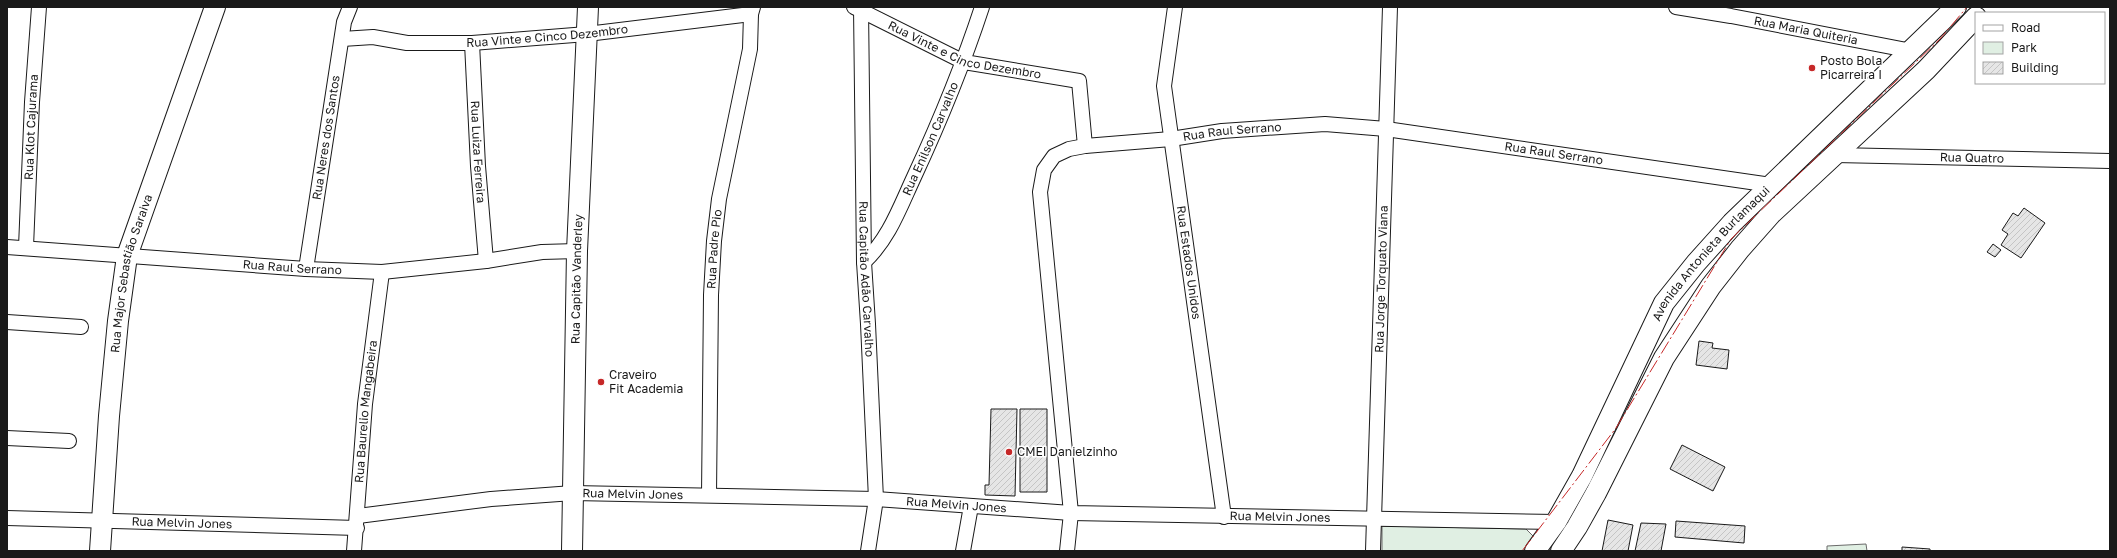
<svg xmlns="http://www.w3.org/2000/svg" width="2117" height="558" font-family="'Golos Text',sans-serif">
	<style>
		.green { fill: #e0efe3; stroke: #6a6a6a }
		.building { fill: url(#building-hatch); stroke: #1a1a1a }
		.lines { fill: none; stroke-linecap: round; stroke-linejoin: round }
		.street-casing { stroke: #1a1a1a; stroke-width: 16 }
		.secondary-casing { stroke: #1a1a1a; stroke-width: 22 }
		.street { stroke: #fff; stroke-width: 14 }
		.secondary { stroke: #fff; stroke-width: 20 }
		.power { stroke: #c62828; stroke-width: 1; stroke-dasharray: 14 3 2 3; stroke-linecap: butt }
		.poi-dot { fill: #c62828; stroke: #fff; stroke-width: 1.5 }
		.labels { text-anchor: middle; stroke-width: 3; stroke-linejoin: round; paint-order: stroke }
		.street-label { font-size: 12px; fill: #1a1a1a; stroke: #fff }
		.poi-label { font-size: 12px; fill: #1a1a1a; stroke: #fff; text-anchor: start }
	</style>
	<defs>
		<pattern id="building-hatch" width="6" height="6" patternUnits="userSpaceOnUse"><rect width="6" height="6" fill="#e6e6e6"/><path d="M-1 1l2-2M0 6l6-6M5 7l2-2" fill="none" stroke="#c5c5c5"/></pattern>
	</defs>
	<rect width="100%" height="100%" fill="#fff"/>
	<path class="green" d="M1382 526 1526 529 1537 540 1529 551H1382Z
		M1866 544 1867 551H1827V546Z"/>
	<path class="building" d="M2024 208 2045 223 2021 258 2001 245 2008 234 2002 230 2013 213 2018 216Z
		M1993 244 2001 250 1995 257 1987 252Z
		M1699 341 1713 343 1712 348 1729 350 1727 369 1696 365Z
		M991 409H1017L1015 496 985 495V485H989Z
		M1020 409H1047V492H1020Z
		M1682 445 1725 467 1713 491 1670 469Z
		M1608 520 1633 525 1628 551H1602Z
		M1676 521 1745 526 1744 543 1675 537Z
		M1641 523 1666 524 1661 551H1635Z
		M1902 547 1930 549V551H1902Z"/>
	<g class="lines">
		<g class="street-casing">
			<g id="street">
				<path id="s1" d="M854 7 964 62 1079 81 1085 146"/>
				<path id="s2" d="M861 7 864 262 868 324 876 499 868 551"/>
				<path id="s3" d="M1175 7 1164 86 1224 517"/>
				<path id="s4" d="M1676 7 1731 16 1912 51"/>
				<path id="s5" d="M342 39 373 37 407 43H472L587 34 751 14"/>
				<path id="s6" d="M472 43 478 166 486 261"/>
				<path id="s7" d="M1835 155 2110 161"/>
				<path id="s8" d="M7 247 306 269 382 272 486 261 542 252 577 251"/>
				<path id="s9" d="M26 247 32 102 39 7"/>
				<path id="s10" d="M864 262C889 239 900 207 914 177 940 121 963 65 982 7"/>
				<path id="s11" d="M306 269 344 22 350 7"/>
				<path d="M7 322 81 327"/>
				<path d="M7 438 69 441"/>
				<path id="s12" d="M709 495 711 295 714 241 719 199 750 49 751 14 753 7"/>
				<path id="s13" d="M358 516 491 499 573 493 876 499 1071 513 1556 522"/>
				<path id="s14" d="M7 518 357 528"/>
				<path id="s15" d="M354 551 365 404 382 272"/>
				<path d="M963 551 971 506"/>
				<path id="s16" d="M1067 551 1071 513 1040 192 1044 170 1054 156 1069 149 1085 146 1171 139 1222 131 1325 124 1386 129 1771 185"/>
				<path id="s17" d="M1373 551 1390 7"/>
			</g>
		</g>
		<g class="secondary-casing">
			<g id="secondary">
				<path id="s18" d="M100 551 109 416 118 321 127 256 215 7"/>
				<path id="s19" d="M572 551 577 251 588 7"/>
				<path id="s20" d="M1535 551 1556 522 1582 476 1664 303 1696 263 1732 223 1956 7"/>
				<path d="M1561 551 1577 527 1596 493 1664 358 1711 286 1740 249 1771 214 1926 70 1976 17"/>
			</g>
		</g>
		<use href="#street" class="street"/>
		<use href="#secondary" class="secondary"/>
		<path class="power" d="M1522 551 1616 428 1731 239 1940 39 1967 7"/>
	</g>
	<g class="poi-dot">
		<circle cx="1812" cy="68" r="4"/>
		<circle cx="601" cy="382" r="4"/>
		<circle cx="1009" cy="452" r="4"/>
	</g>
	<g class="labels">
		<g class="street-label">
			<text dy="4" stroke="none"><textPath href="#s4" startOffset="132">Rua Maria Quiteria</textPath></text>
			<text dy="4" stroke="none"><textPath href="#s5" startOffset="206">Rua Vinte e Cinco Dezembro</textPath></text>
			<text dy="4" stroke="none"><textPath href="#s1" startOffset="120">Rua Vinte e Cinco Dezembro</textPath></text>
			<text dy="4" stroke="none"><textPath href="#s9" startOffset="120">Rua Klot Cajurama</textPath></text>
			<text dy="4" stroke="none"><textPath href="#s16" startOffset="581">Rua Raul Serrano</textPath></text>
			<text dy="4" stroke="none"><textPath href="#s11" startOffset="133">Rua Neres dos Santos</textPath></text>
			<text dy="4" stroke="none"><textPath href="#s10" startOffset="141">Rua Enilson Carvalho</textPath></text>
			<text dy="4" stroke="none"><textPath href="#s6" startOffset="109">Rua Luiza Ferreira</textPath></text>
			<text dy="4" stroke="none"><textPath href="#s16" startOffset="905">Rua Raul Serrano</textPath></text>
			<text dy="4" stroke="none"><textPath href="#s7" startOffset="137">Rua Quatro</textPath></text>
			<text dy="4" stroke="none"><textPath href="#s12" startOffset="246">Rua Padre Pio</textPath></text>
			<text dy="4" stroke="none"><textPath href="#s20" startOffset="348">Avenida Antonieta Burlamaqui</textPath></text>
			<text dy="4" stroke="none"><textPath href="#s3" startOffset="258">Rua Estados Unidos</textPath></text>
			<text dy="4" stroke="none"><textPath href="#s8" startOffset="286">Rua Raul Serrano</textPath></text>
			<text dy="4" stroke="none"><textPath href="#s18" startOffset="280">Rua Major Sebastião Saraiva</textPath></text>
			<text dy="4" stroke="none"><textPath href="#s19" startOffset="272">Rua Capitão Vanderley</textPath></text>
			<text dy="4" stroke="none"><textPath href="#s2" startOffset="272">Rua Capitão Adão Carvalho</textPath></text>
			<text dy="4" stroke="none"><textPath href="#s17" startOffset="272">Rua Jorge Torquato Viana</textPath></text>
			<text dy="4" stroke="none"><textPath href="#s15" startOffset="140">Rua Baurelio Mangabeira</textPath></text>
			<text dy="4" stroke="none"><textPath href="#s13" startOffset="276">Rua Melvin Jones</textPath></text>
			<text dy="4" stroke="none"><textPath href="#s13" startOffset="600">Rua Melvin Jones</textPath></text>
			<text dy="4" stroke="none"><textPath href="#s13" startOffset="924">Rua Melvin Jones</textPath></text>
			<text dy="4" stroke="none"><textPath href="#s14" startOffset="175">Rua Melvin Jones</textPath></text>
		</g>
		<g class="poi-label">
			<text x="1820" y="65">Posto Bola<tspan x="1820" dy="14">Picarreira I</tspan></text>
			<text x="609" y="379">Craveiro<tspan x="609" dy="14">Fit Academia</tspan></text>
			<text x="1017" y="456">CMEI Danielzinho</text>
		</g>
	</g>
	<rect width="2117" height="558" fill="none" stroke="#1a1a1a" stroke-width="16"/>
	<rect x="1975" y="12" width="130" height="72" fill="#ffffff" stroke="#a3a3a3"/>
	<rect x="1983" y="25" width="20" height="6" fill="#ffffff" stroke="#a3a3a3"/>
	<text x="2011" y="32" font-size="12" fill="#1a1a1a">Road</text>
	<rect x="1983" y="42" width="20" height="12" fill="#e0efe3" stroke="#a3a3a3"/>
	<text x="2011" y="52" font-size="12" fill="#1a1a1a">Park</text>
	<rect x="1983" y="62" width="20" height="12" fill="url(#building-hatch)" stroke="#a3a3a3"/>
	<text x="2011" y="72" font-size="12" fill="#1a1a1a">Building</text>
</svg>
